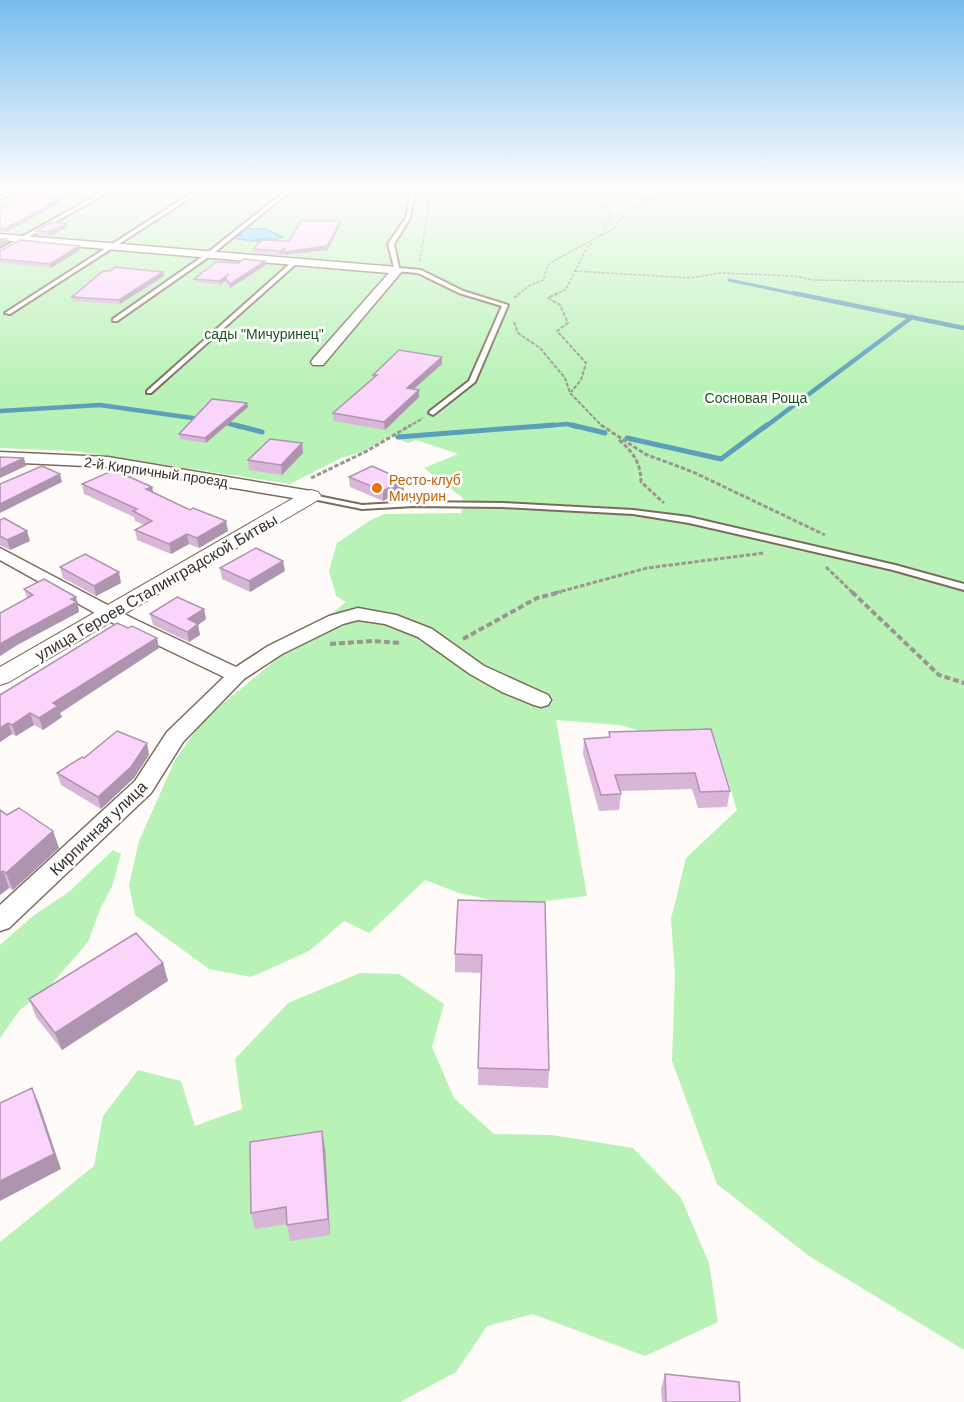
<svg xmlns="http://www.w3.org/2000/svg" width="964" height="1402" font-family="Helvetica,sans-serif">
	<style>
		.green { fill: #b8f2b6 }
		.water { fill: #6bcef7; stroke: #5c9fba; stroke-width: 1.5 }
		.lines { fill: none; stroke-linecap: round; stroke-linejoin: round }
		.stream-far2 { stroke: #5c9fba; stroke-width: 3 }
		.stream-far1 { stroke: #5c9fba; stroke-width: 4.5 }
		.stream { stroke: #5c9fba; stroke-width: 5 }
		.service-casing { stroke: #7b6b5d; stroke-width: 4 }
		.minor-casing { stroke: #7b6b5d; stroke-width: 3 }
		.tertiary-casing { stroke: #7b6b5d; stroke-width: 2 }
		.path-far3 { stroke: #9b9691; stroke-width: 1.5; stroke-dasharray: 3 1.5; stroke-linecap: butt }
		.path-far2 { stroke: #9b9691; stroke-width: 2; stroke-dasharray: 4 1.5; stroke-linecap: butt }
		.path-far1 { stroke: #9b9691; stroke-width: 3; stroke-dasharray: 4.5 2; stroke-linecap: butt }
		.path { stroke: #9b9691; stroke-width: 4; stroke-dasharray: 6 3; stroke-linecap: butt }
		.service { fill: #fff; fill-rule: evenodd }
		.minor { fill: #fff; fill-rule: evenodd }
		.tertiary { fill: #fff; fill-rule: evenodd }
		.wall { fill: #d7b6d7 }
		.shaded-wall { fill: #af94af }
		.building { fill: #fad4fa; stroke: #af94af; stroke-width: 1.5 }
		.food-dot { fill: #e8710a; stroke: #fff; stroke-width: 2 }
		.labels { text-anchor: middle; stroke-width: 5; stroke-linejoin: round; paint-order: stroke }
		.far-park-label { font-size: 14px; fill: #155519; stroke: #fff }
		.far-street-label { font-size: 14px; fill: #38312b; stroke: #fff }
		.far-food-label { font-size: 14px; fill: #c56008; stroke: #fff; text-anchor: start }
		.street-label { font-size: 16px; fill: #38312b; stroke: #fff }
	</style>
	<rect width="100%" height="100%" fill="#fffbf8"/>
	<path class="green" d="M0 189H964V1350L809 1256 717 1184 672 1061 675 975 671 919 686 858 737 810 715 740H673L619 725 556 720 587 896 513 905 459 893 425 880 369 933 344 921 309 951 251 977 209 969 135 915 129 885 139 841 175 760 203 720 346 602 336 596 329 571 337 543 369 521 384 514 461 513 463 498 424 468 458 454 416 440 408 443 390 436 365 451 341 458 290 484 74 451 0 448Z
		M113 850 121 854 112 887 100 909 88 942 49 987 20 1010 0 1038V945L33 916 70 891Z
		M360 973 399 974 444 1004 432 1047 454 1098 494 1134 552 1135 633 1148 681 1198 709 1263 718 1322 645 1356 533 1314 487 1326 456 1372 400 1402H0V1242L94 1166 103 1116 138 1070 181 1081 195 1126 242 1109 235 1059 288 1003Z"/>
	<path class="water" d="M245 229H265L283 237 274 240 277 245 270 239 257 240 261 242 232 238 241 235 238 232Z"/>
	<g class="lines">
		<path class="stream-far2" d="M729 280 801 295"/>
		<path class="stream-far1" d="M793 293 964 328
			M0 411 100 405 200 419
			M223 422 241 427
			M533 427 567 424 578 427
			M765 427 912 317"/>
		<path class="stream" d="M235 425 262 432
			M572 425 605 433
			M398 437 553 425
			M627 438 721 459 767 425"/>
		<g class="service-casing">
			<path id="service" d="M15 189H21L0 199V196Z
				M108 189H114L0 253V249Z
				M198 189H204L10 314 5 313Z
				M288 189H293L210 256 117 321H113V319L206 254Z
				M411 189H415L410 218 394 244 399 268 421 270 463 291 508 305 475 382 433 415 429 413 430 411 469 381 502 306 459 293 418 273 395 271 388 244 406 218Z
				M293 261 298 262 151 393H147V391Z
				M308 494 362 505 414 502 503 503 633 510 689 517 895 565 964 584V590L893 570 689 523 633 514 503 507 414 506 362 509 308 498Z"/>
		</g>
		<g class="minor-casing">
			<path id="minor" d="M0 234 397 267 403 270 323 365H313L311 362 313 359 389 273 0 240Z
				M0 452 108 457 311 491 319 496 311 501 108 467 0 462Z
				M0 548 134 619 236 667 268 646 329 616 358 608 396 615 432 629 484 666 548 695 551 700 548 705 541 707 534 705 502 692 470 674 418 637 385 624 358 620 343 624 282 654 244 679 183 742 151 793 9 928 0 931V905L135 781 167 732 224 677 120 627 0 560Z"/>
		</g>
		<g class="tertiary-casing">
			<path id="tertiary" d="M311 490 318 492 321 496 318 500 9 682 0 685V667L304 492Z"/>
		</g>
		<path class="path-far3" d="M579 189 599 196 611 217 600 237
			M605 189 646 200
			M420 261 431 189
			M575 271 690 278 720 273 795 276 813 280 964 282
			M518 295 530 285 543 280 548 265 557 259 615 228 621 217 647 200 678 189
			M555 295 566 289 587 247 592 243"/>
		<path class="path-far2" d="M558 293 548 298 560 305 568 323 557 331 586 363 581 380 571 392
			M514 298 520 293
			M514 322 518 333 540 348 565 378 570 393 603 427
			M408 427 423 418"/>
		<path class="path-far1" d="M601 425 645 454 693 472 825 535
			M619 440C633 452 641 463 641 482L664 503
			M311 478 367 451 411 425
			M826 567 853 593
			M555 593 647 568 764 553"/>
		<path class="path" d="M852 592 939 675 964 683
			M463 639 537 598 561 592
			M330 644 372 641 401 643"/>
		<use href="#service" class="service"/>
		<use href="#minor" class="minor"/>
		<use href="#tertiary" class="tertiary"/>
	</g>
	<path class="wall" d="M18 189H55L40 197 14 195 13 192Z
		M60 199V203L6 232H0V209Z
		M66 224V228L50 236 37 235 36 231Z
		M340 225 328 250 284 255V253L281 255 254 253 253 249 289 241Z
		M79 246 80 250 51 268 0 263V251Z
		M266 265 230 288 225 281 220 285 195 282 194 279Z
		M163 272 164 276 120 304 73 301 72 297Z
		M442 364 414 389 419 390V397L385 430 334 421 333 413 373 379V375Z
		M248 407 206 443 180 439 179 434Z
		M302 443 303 453 282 475 249 470 248 460Z
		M349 477 403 480 404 490 383 501 350 487Z
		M82 484 152 487 153 493 190 510 226 521 228 531 199 548 189 544 171 554 137 540 135 530 144 525 135 521 134 517 84 494Z
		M0 520 30 541 10 550 0 545Z
		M60 567 121 583 96 596 63 578Z
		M220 568 285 571 250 592 222 579Z
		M24 589 78 606 79 612 17 645 0 656V613L27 598Z
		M204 609 206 619 198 625 200 635 189 642 153 625 150 614Z
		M159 648 60 713 62 717 43 730 34 725 16 736 12 734 0 742V695Z
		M711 729 730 791 727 807 698 808 692 789 620 791 621 794 619 810 599 811 583 754 584 739 609 737V732Z
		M147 743 149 755 134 778 101 809 61 785 57 773 84 758Z
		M7 815 53 831 59 848 13 890 9 888 0 895Z
		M458 900 549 1070 548 1088 478 1085 481 973 455 972V954Z
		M163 963 168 981 62 1050 36 1017 29 999Z
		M325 1148 330 1235 290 1241 287 1224 255 1229 251 1213Z
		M665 1374 740 1402H662L661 1389Z"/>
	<path class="shaded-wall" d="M1 189H9L0 194V190Z
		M47 189H55L40 197 39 193Z
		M60 199V203L6 232 5 229Z
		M340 221V225L328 250 284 255V253L281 255 280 251Z
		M66 224V228L50 236 49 232Z
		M6 239 7 243 0 247V243Z
		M79 246 80 250 51 268 50 264Z
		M265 261 266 265 230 288V284Z
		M163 272 164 276 120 304 119 300Z
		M229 274 225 278V281L220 285 219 281Z
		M442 357V364L407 395V388Z
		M419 390V397L385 430 384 422Z
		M247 403 248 407 206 443 205 438Z
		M302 443 303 453 282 475 281 465Z
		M24 458 26 466 0 478V469Z
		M60 474 62 482 0 513V504Z
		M403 480 404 490 383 501V491Z
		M152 487 154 496 146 489Z
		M226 521 228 531 199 548 197 538Z
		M27 531 30 541 10 550 7 540Z
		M187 534 189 544 171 554 169 544Z
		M283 561 285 571 250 592 249 581Z
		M119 572 121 583 96 596 94 586Z
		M76 597 79 612 17 645 0 656V644Z
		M204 609 206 619 198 625 200 635 189 642 187 632 188 619Z
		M157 638 159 648 60 713 62 717 43 730 39 718 53 703Z
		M30 713 34 725 16 736 12 725Z
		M8 723 12 734 0 742V728Z
		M147 743 149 755 134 778 101 809 98 797Z
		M53 831 59 848 13 890 6 873Z
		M3 871 9 888 0 895V873Z
		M163 963 168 981 62 1050 55 1033Z
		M32 1088 39 1104 61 1169 0 1201V1181Z
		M322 1131 325 1148 330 1235 328 1219Z"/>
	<path class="building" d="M18 189H47L39 193 13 192Z
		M26 197 60 199 5 229 0 228V209Z
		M301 221H340L327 246 284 252 285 248 280 251 253 249 262 240 289 241Z
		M52 222 66 224 49 232 36 231Z
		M0 239H6L0 243Z
		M20 240 79 246 50 264 0 259V251Z
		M243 259 265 261 230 284 225 278 229 274 219 281 194 279 216 262 239 263Z
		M115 267 163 272 119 300 72 297 103 271H110Z
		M399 350 442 357 407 388 419 390 384 422 333 413 377 375H373Z
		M212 399 247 403 205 438 179 434Z
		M270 439 302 443 281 465 248 460Z
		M0 457 24 458 0 469Z
		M42 466 60 474 0 504V484Z
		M372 466 403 480 383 491 349 477Z
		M114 470 152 487 146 489 190 510 193 508 226 521 197 538 187 534 169 544 135 530 152 521 133 511 137 509 82 484Z
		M4 518 27 531 7 540 0 536V520Z
		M256 548 283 561 249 581 220 568Z
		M85 554 119 572 94 586 60 567Z
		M44 579 76 597 71 599 77 602 14 636 0 644V613L33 595 24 589Z
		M177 597 204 609 188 619 198 624 187 632 150 614Z
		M117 623 128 628 132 626 157 638 53 703 58 706 39 718 30 713 12 725 8 723 0 728V695Z
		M711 729 730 791 700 792 695 773 615 775 621 794 601 795 584 739 610 737 609 732Z
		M117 731 147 743 131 767 98 797 57 773 82 757 84 758Z
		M19 808 53 831 6 873 3 871 0 873V810L7 815Z
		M458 900 545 902 549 1070 478 1068 482 955 455 954Z
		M136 933 163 963 55 1033 29 999Z
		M32 1088 54 1154 0 1181V1103Z
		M322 1131 328 1219 287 1225 286 1207 251 1213 250 1142Z
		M665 1374 739 1382 740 1402H666Z"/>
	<linearGradient id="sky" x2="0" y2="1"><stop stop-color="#76beee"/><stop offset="0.49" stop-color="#fffdfc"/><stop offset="1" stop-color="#fffdfc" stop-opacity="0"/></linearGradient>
	<rect width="964" height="386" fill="url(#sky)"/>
	<circle class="food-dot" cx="377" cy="488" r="6"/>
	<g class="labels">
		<g class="far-park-label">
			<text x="264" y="339">сады "Мичуринец"</text>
			<text x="756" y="403">Сосновая Роща</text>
		</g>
		<g class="far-street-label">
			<text transform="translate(156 472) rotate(8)" y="5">2-й Кирпичный проезд</text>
		</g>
		<g class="far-food-label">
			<text x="389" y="485">Ресто-клуб<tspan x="389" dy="16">Мичурин</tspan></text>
		</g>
		<g class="street-label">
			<text transform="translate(156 587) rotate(-30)" y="6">улица Героев Сталинградской Битвы</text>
			<text transform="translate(98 828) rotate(-44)" y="6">Кирпичная улица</text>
		</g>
	</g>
</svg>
